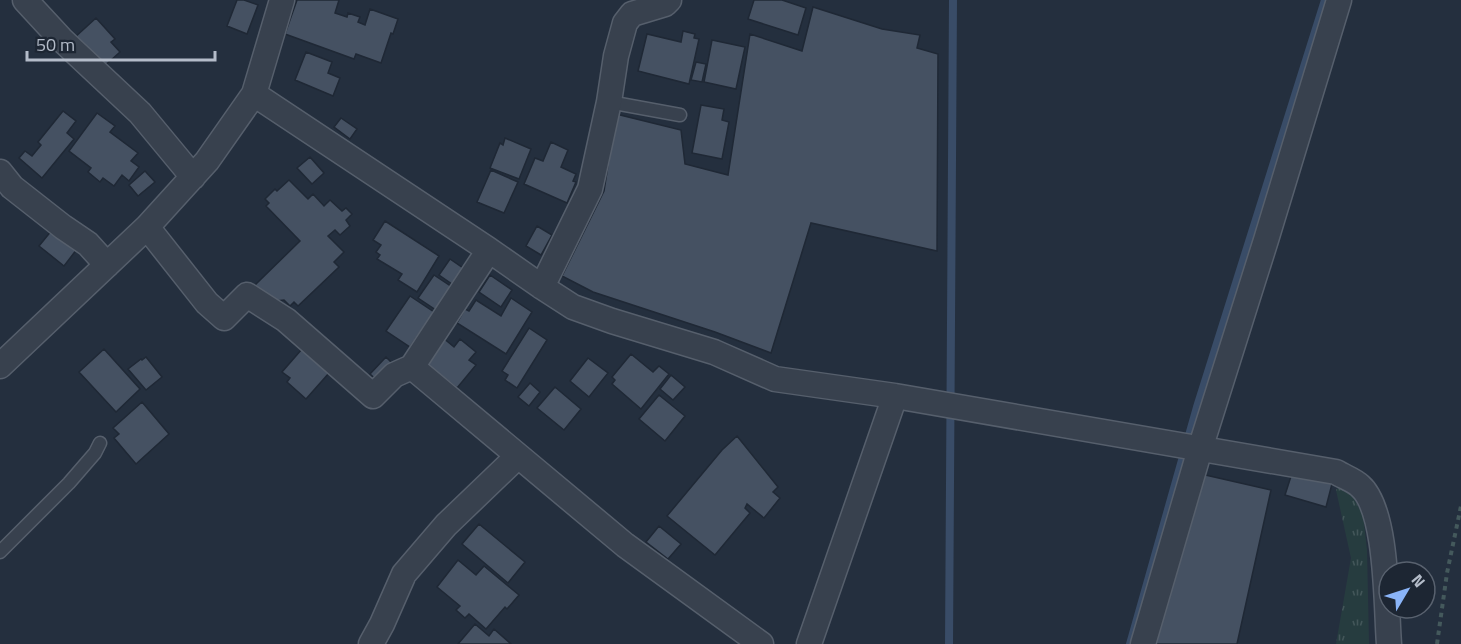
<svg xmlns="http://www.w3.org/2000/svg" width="1461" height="644" font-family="'Titillium Web',sans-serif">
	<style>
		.grass { fill: url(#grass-tufts) }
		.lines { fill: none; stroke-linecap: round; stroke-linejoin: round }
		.stream { stroke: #394c67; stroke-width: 8 }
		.building { fill: #455162; stroke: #1f2835; stroke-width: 1.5 }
		.service-casing { stroke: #565f6c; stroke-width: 15 }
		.minor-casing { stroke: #565f6c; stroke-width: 27 }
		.path { stroke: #44595c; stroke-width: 4; stroke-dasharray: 4.5 4.5; stroke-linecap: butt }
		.service { stroke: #38414e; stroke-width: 12 }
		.minor { stroke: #38414e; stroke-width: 24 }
	</style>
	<defs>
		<pattern id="grass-tufts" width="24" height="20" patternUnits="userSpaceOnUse" patternTransform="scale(1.5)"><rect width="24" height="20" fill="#263c3f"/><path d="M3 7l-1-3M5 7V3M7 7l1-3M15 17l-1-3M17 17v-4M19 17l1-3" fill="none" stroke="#435659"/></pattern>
	</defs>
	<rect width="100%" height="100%" fill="#242f3e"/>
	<path class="grass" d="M1341 484 1352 495 1363 515 1367 550 1369 644H1336L1351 558 1336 490Z"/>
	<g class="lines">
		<path class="stream" d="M949 644 953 0
			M1130 644 1197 407 1325 0"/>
	</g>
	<path class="building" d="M237 0H244L258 5 247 34 227 26Z
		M297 0H339L335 13 347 17 348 13 360 17 358 22 365 25 370 9 398 19 393 34 391 33 381 63 356 54 354 59 285 34Z
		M754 0H782L806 8 798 35 748 19Z
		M813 7 882 29 920 35 917 48 938 54 937 251 811 223 771 353 715 332 593 292 562 276 604 191 616 114 681 130 685 164 728 175 750 34 802 51Z
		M96 18 115 39 111 42 120 52 101 69 73 39Z
		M683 31 695 34 694 38 699 39 689 84 638 71 647 34 681 42Z
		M712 40 745 47 736 89 704 82Z
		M306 52 332 62 328 73 340 78 333 96 295 80Z
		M696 62 706 64 702 82 691 80Z
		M701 105 724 109 722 120 729 122 722 159 692 153Z
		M63 111 76 121 67 133 74 139 42 178 19 158 25 151 32 156 41 145 38 142Z
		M97 113 115 126 110 132 138 153 131 161 139 167 129 181 122 175 114 186 103 178 100 182 88 172 91 168 69 151Z
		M341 118 357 129 350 139 334 127Z
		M505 138 531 149 519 179 490 168 500 143 503 145Z
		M551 142 568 150 561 167 576 174 573 181 576 182 567 203 524 184 535 158 543 161Z
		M310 157 324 173 312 184 297 168Z
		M491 170 518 182 504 213 477 202Z
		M145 171 155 182 138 196 129 185Z
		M289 180 308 199 313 194 324 206 330 200 342 211 346 208 352 214 346 220 350 226 340 235 335 230 328 236 344 252 334 262 339 267 298 306 294 302 290 306 284 300 267 302 253 287 300 241 266 206 269 203 265 199 275 189 277 191Z
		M385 221 439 256 417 292 398 280 402 274 377 259 380 255 376 252 381 245 373 240Z
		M537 226 552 235 541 255 526 246Z
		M52 230 77 249 64 266 39 246Z
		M450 259 463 268 452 284 439 275Z
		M434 275 452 287 436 310 418 298Z
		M490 275 512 290 501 307 479 292Z
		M410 296 434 312 410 347 386 331Z
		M511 298 532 312 506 354 457 323 465 309 469 311 476 300 501 316Z
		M529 328 547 340 517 388 505 380 508 375 502 371Z
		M442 337 454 347 460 339 476 352 469 360 476 365 457 388 429 366 428 355Z
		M104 349 140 389 116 412 79 372Z
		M302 349 329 373 306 399 287 382 290 378 282 372Z
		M631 354 653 372 659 366 669 374 641 409 612 384 615 380 612 377Z
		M146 357 162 377 146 390 128 369 141 359 142 360Z
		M386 357 397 368 381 384 370 374Z
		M588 358 608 373 589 397 570 381Z
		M671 375 685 387 673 400 660 389Z
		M530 383 540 392 529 406 518 397Z
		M555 387 581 409 564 430 537 408Z
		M659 395 685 416 665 441 639 419Z
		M142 402 169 434 136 464 114 438 119 434 113 428Z
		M737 436 778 487 773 492 780 498 764 518 747 504 745 508 750 513 715 555 667 516 722 450Z
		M1293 470 1333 480 1326 507 1285 495Z
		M1201 474 1271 490 1237 644H1155Z
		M479 524 525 562 508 583 462 544Z
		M659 526 681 544 668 559 646 542Z
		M458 560 476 575 484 566 519 595 507 609 505 607 486 629 469 614 465 618 456 610 460 606 437 587Z
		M475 624 489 636 494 629 511 644H458Z"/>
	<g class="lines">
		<g class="service-casing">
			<path id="service" d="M609 102 680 115
				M0 552 69 483 95 453 100 443"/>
		</g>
		<g class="minor-casing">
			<path id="minor" d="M25 0 61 39 140 113 193 177
				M254 94 489 250 542 287 573 307 612 321 714 352 775 379 895 396 1336 472C1344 477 1354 480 1360 486 1388 510 1386 608 1389 644
				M0 172 12 187 63 227 88 244 107 265
				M147 227 207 303 224 318 247 295 286 320 373 396 394 375 412 367
				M489 250 412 367 625 545 761 644
				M542 287 590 189 609 102 616 56 625 23 632 14 665 4 669 0
				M0 366 147 227 207 161 254 94 282 0
				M371 644 382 624 404 574 446 525 518 456
				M809 644 895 396
				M1143 644 1200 449 1266 240 1339 0"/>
		</g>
		<path class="path" d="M1437 644 1447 573 1461 506"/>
		<use href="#service" class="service"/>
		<use href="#minor" class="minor"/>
	</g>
	<g transform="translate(1407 590) rotate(51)"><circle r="28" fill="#1d2633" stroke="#59626f" stroke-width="1.5"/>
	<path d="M0-4.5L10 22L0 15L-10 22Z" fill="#8ab4f8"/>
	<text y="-9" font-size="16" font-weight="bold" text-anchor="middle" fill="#b4bcc9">N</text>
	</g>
	<path d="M27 51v9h188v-9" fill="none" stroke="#b4bcc9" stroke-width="3"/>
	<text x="36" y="51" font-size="18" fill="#b4bcc9" stroke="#1d2633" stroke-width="4.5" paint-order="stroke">50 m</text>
</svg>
